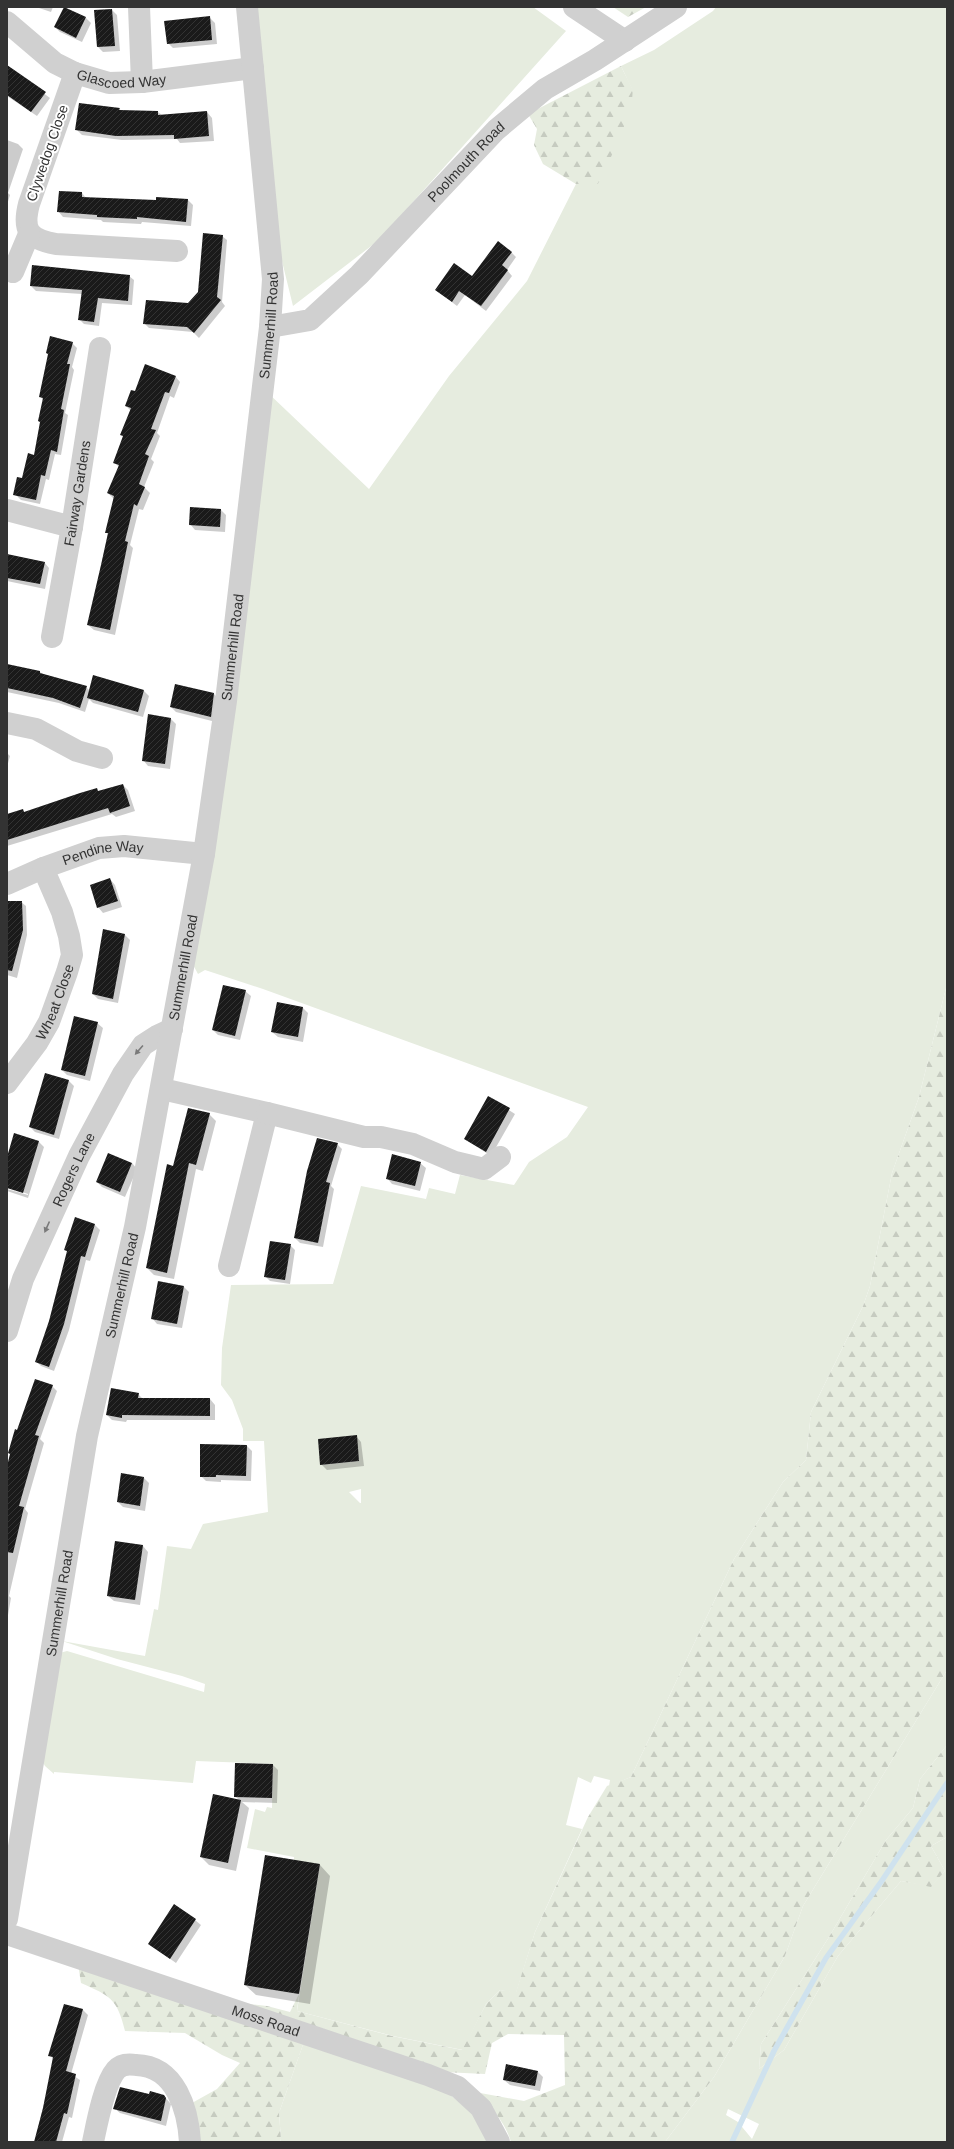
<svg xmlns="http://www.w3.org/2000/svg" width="954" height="2149" font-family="Arial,sans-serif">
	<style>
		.grass { fill: #e6ecdf; fill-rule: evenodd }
		.forest { fill: url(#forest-firs) }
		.shadow { fill: #0003 }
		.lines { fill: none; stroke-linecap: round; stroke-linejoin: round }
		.stream { stroke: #cfe2ee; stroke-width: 5.5 }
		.building { fill: url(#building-hatch) }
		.minor { stroke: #d0d0d0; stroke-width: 22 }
		.tertiary { stroke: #d0d0d0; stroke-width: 22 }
		.oneway { fill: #7a7a7a }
		.labels { text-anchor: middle; stroke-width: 4; stroke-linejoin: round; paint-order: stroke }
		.street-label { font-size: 14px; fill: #333; stroke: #fff }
	</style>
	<defs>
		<pattern id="forest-firs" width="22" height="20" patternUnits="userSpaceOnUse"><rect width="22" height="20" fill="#e6ecdf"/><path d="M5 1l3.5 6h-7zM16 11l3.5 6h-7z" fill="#c6cbc0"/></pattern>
		<pattern id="building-hatch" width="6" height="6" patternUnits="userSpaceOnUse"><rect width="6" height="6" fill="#1a1a1a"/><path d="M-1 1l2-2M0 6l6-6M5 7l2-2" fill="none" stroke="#333"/></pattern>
	</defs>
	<rect width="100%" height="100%" fill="#fff"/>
	<path class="grass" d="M254 7H533L566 31 379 240 293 306 280 253Z
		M716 7H947V984L919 1097 892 1173 870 1286 863 1306 811 1412 806 1460 783 1482 734 1559 631 1777 609 1786 610 1780 594 1776 591 1783 578 1777 566 1825 582 1829 535 1932 516 1993 500 1990 486 2004 463 2050 393 2036 297 2011 320 1865 294 1860V1857L247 1848 255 1809 265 1812 267 1807 272 1808 273 1764 196 1761 193 1783 54 1772V1774L45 1766 40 1757 56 1654 67 1651 204 1692 205 1684 182 1676 117 1659 62 1641 145 1656 154 1609 158 1610 167 1546 191 1549 203 1524 268 1512 264 1441H243V1429L232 1400 221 1385 222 1348 231 1285 333 1284 361 1186 426 1199 429 1188 455 1194 460 1175 514 1185 529 1162 567 1137 588 1107 263 989 205 970 198 974 191 961 267 392 369 489 449 376 527 281 576 184H598L632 89 621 66 654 50 713 11ZM356 1435 359 1461 321 1465ZM361 1489V1503H360L349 1492Z
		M947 1670V1745L920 1779 913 1808 886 1840 829 1937 761 2044 759 2069 784 2050 838 1956 901 1881 931 1886 945 1871 931 1846 947 1837V2142H665L714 2077 785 1956 803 1906ZM728 2109 759 2124 752 2139 738 2122 726 2115Z
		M305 2039 443 2089 471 2112 481 2127 487 2142H280L281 2139 279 2113Z"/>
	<path class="forest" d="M613 7H646L628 17Z
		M621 66C624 73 629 81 632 88 637 106 607 166 598 184H576L543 164 534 145 537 129 528 114Z
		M947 984V1670L803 1906 785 1956 714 2077 665 2142H511C505 2121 490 2106 475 2092L524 2101 565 2085 564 2035 508 2034 492 2043 485 2074 443 2072 239 2003 267 2006 290 2012 299 1994 297 2011 392 2036 462 2050 486 2004 500 1990 516 1992 535 1932 588 1817 607 1786 631 1777 734 1559 783 1482 806 1460 811 1412 863 1306 870 1286 892 1173 919 1097Z
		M947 1745V1837L931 1846 945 1871 931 1887 901 1881 838 1956 784 2050 759 2069 761 2044 829 1937 886 1840 913 1808 920 1779Z
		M78 1964 305 2039 279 2113 281 2139 280 2142H196L192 2103 217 2089 240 2063 222 2055 185 2033 125 2031C117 1998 110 1996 81 1983Z"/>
	<path class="shadow" d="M36 7H53L51 12Z
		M112 10 117 15 120 51 103 52 98 47Z
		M86 18 91 23 82 42 60 32 55 27Z
		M210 18 215 23 217 44 173 48 168 43Z
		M7 66 50 98 37 116 7 96Z
		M119 109 122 111 158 112 162 115 207 112 212 118 214 141 180 143 177 139 122 140 82 135 77 130Z
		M7 140 18 144 23 149 8 193 10 195 7 205Z
		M82 193 86 198 157 201 188 200 193 205 191 226 142 222 141 224 103 222 101 220 63 217 58 211Z
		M222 236 227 240 222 302 225 306 199 338 193 332 149 328 144 323 189 305 199 292Z
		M511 252 516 257 507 270 512 276 486 311 465 295 457 306 436 290 472 278Z
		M129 276 134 280 132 305 102 303 99 326 84 324 79 319 82 294 36 291 31 286Z
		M72 343 77 348 72 367 74 370 65 413 68 415 61 455 55 454 49 480 46 479 40 504 21 500 16 495 35 456 41 423 39 421 43 400 41 397 49 355 47 353Z
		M175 376 180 382 174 398 170 396 157 433 160 436 151 459 154 462 144 487 150 493 143 510 139 509 130 545 133 548 115 635 94 630 88 625 108 534 106 532 114 499 108 493 119 467 114 462 124 437 121 434 131 411 126 406 135 393Z
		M221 510 226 515 225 532 195 530 190 524Z
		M7 555 44 562 49 568 45 589 7 581Z
		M7 665 40 672 43 674 86 687 90 691H144L149 696 143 717 93 703 89 699 85 712 59 703 7 692Z
		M214 694 219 699 216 722 176 712 171 707Z
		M171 719 176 724 170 769 148 766 143 760Z
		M7 753 10 756 7 767Z
		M123 785 128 790 135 811 116 817 112 814 7 846V815L22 810 25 813 96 789 99 792Z
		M110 879 115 885 122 907 103 913 98 907Z
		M7 902H21L26 906 27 935 17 978 7 975Z
		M125 935 130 940 118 1003 98 999 93 994Z
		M245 991 251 996 240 1040 218 1035 213 1030Z
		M278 1003 303 1008 308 1013 303 1042 278 1037 272 1032Z
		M97 1023 103 1028 90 1081 67 1075 62 1070Z
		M46 1074 69 1081 74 1086 59 1139 35 1132 30 1127Z
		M488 1097 515 1114 491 1156 465 1139Z
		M209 1114 216 1121 203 1171 196 1169 174 1279 154 1275 147 1268 174 1167Z
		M39 1142 44 1147 28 1198 7 1191V1189L28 1195V1194L7 1187V1161Z
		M337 1144 342 1149 331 1186 334 1189 323 1247 300 1243 295 1238Z
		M132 1163 137 1169 125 1197 102 1187 97 1182Z
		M420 1163 426 1168 420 1191 392 1184 387 1178Z
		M76 1218 95 1225 100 1230 90 1261 86 1260 69 1330 54 1371 41 1366 36 1361 50 1321 68 1252 65 1250Z
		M290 1245 295 1250 290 1284 270 1281 265 1276Z
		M184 1287 189 1292 182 1328 157 1324 152 1318Z
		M52 1386 57 1391 40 1439 44 1443 25 1509 28 1513 9 1596 11 1598 7 1621V1470L17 1431Z
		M138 1394 143 1399H210L215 1405V1420H127L126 1422 112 1420 107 1415Z
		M356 1436 361 1442 364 1466 327 1470 321 1464Z
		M247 1446 252 1451 251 1481 221 1480V1482L206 1481 201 1476Z
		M144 1478 149 1483 145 1511 123 1507 118 1502Z
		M116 1543 143 1546 148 1552 140 1605 114 1601 108 1596Z
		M273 1765 278 1770 277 1803 242 1802 249 1808 236 1871 209 1865 201 1857 239 1800 235 1796Z
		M266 1856 320 1865 330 1876 310 2004 256 1995 245 1985Z
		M195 1920 201 1925 176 1963 149 1944Z
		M64 2005 83 2010 88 2015 71 2074 80 2080 72 2118 69 2117 62 2142H35L54 2060 50 2055Z
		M538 2072 543 2077 540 2091 510 2085 504 2080Z
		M150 2095 164 2096 171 2104 166 2126 120 2113 114 2108Z"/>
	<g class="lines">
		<path class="stream" d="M732 2142 774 2051 826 1958 881 1882 947 1783"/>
	</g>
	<path class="building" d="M64 7 86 17 76 38 54 27Z
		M112 9 115 46 97 47 94 10Z
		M210 16 212 40 167 44 164 21Z
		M7 65 46 92 31 112 7 95Z
		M79 103 120 108 119 110 158 111V115L207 111 209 136 174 139V135L116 136 75 130Z
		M59 191 82 192V197L156 200V197L188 199 186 222 137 217V219L97 217V215L57 212Z
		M203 233 223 235 217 297 221 300 194 333 187 327 143 324 146 300 188 303 198 292Z
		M498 241 512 252 502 265 508 270 481 306 459 291 452 302 435 290 454 263 472 276Z
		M32 265 130 275 128 301 98 298 94 322 78 320 82 290 30 286Z
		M50 336 73 342 67 364H70L61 409 64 410 57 452 51 450 45 476 41 475 36 500 13 495 17 477 22 478 28 453 34 455 40 422 38 421 43 398 39 397 48 354 46 353Z
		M145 364 176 376 169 393 165 392 151 429 156 430 145 454 149 456 139 484 145 487 137 506 134 504 125 541 128 542 110 630 87 625 101 565 108 533H105L114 496 107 493 119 465 113 463 123 436 120 435 131 408 125 406 131 390 135 391Z
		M190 507 221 509 220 527 189 525Z
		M7 554 45 562 40 584 7 578Z
		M7 664 40 671V673L87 686 80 708 53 698 7 688Z
		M93 675 144 690 138 712 87 698Z
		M175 684 214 693 211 717 170 707Z
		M148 714 171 718 165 764 142 761Z
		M123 784 130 806 110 813 108 808 7 840V814L23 809 24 812 80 793 97 788 98 791Z
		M110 878 118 901 97 908 90 885Z
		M7 901H22L23 930 12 971 7 970Z
		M103 929 125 934 113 999 92 994Z
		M223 985 246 990 235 1036 212 1030Z
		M277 1002 303 1007 298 1037 271 1032Z
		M74 1016 98 1022 85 1076 61 1070Z
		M45 1073 69 1080 54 1135 29 1127Z
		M488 1096 510 1108 486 1152 464 1139Z
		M188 1108 210 1113 196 1165 189 1163 167 1273 146 1268 167 1164 173 1166Z
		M14 1133 39 1141 23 1193 7 1188V1157Z
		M317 1138 338 1143 326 1182 330 1183 318 1243 294 1238 307 1171Z
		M108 1153 132 1163 120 1192 96 1182Z
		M392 1154 421 1162 415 1186 386 1179Z
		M75 1217 95 1224 85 1257 81 1256 64 1324 49 1367 35 1362 49 1321 67 1251 64 1250Z
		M270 1241 291 1244 285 1280 264 1277Z
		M158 1281 184 1286 177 1324 151 1319Z
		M35 1379 53 1385 35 1435 39 1436 19 1506 24 1507 13 1553 7 1552V1466L10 1454 8 1453 15 1429 17 1430Z
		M111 1388 139 1393 138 1398H210V1416L122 1415V1418L106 1415Z
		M357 1435 359 1461 320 1465 318 1439Z
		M200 1444 247 1445 246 1476 216 1475V1477H200Z
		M121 1473 144 1477 140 1506 117 1502Z
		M115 1541 143 1545 135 1600 107 1596Z
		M235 1763 273 1764 272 1798 234 1797Z
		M213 1794 241 1800 228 1863 200 1857Z
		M265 1855 320 1864 299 1994 244 1985Z
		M174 1904 196 1919 170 1959 148 1944Z
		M64 2004 83 2009 66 2071 76 2074 67 2114 64 2113 56 2142H34L43 2108 53 2057 48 2056Z
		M506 2064 538 2071 535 2086 503 2080Z
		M120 2087 149 2094 150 2091 164 2095 166 2098 161 2121 113 2109Z"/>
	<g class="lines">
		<g class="minor">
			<path d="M139 7 142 82"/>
			<path d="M574 7 625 41"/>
			<path id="s1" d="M7 22 55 63 75 73 109 83 142 82 253 68"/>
			<path d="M75 73 29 204C22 231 29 239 56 244L177 251"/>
			<path d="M13 272 29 234"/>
			<path d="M7 510 72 527"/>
			<path id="s2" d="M52 637 72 527 100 348"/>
			<path d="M7 723 36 729 77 751 102 758"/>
			<path id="s3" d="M7 884 43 868 99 848 124 846 204 854"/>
			<path id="s4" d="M7 1083 37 1043 49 1022 67 972 72 955 69 936 62 912 43 868"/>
			<path d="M162 1089 267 1113 229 1266"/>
			<path d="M267 1113 364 1137H381L413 1144 455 1162 484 1169 500 1157"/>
			<path id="s5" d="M7 1331 23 1279 79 1156 123 1074 143 1045 157 1036 172 1029"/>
			<path d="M93 2142C97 2123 104 2084 116 2070 121 2064 130 2064 136 2065 176 2066 188 2110 190 2142"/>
		</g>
		<g class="tertiary">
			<path id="s6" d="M270 327 310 320 359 275 496 130 545 89 595 60 676 7"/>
			<path id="s7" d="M7 1919 87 1436 135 1227 204 854 226 701 270 327 273 279 247 7"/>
			<path id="s8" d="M7 1934 428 2075 458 2087 481 2108 499 2142"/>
		</g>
	</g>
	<defs><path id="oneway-solid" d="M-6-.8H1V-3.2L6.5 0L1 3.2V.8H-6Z"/></defs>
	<g class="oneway">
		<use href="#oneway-solid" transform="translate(139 1050) rotate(131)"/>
		<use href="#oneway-solid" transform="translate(47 1227) rotate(114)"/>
	</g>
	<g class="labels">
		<g class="street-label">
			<text dy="5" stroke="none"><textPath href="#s1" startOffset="133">Glascoed Way</textPath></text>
			<text transform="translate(47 153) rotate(-71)" y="5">Clywedog Close</text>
			<text dy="5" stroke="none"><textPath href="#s6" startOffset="263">Poolmouth Road</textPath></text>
			<text dy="5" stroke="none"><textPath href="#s7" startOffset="1616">Summerhill Road</textPath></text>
			<text dy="5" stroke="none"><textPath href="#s2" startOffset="146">Fairway Gardens</textPath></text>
			<text dy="5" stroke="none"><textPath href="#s7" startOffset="1292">Summerhill Road</textPath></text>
			<text dy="5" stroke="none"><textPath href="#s3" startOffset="102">Pendine Way</textPath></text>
			<text dy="5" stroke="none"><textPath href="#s7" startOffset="968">Summerhill Road</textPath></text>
			<text dy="5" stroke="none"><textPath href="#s4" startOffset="95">Wheat Close</textPath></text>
			<text dy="5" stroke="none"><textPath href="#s5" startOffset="175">Rogers Lane</textPath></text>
			<text dy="5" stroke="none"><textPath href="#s7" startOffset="644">Summerhill Road</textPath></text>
			<text dy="5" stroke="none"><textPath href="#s7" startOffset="320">Summerhill Road</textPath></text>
			<text dy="5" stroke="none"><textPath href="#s8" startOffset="273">Moss Road</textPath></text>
		</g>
	</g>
	<rect width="954" height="2149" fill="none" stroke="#333333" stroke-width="16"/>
</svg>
